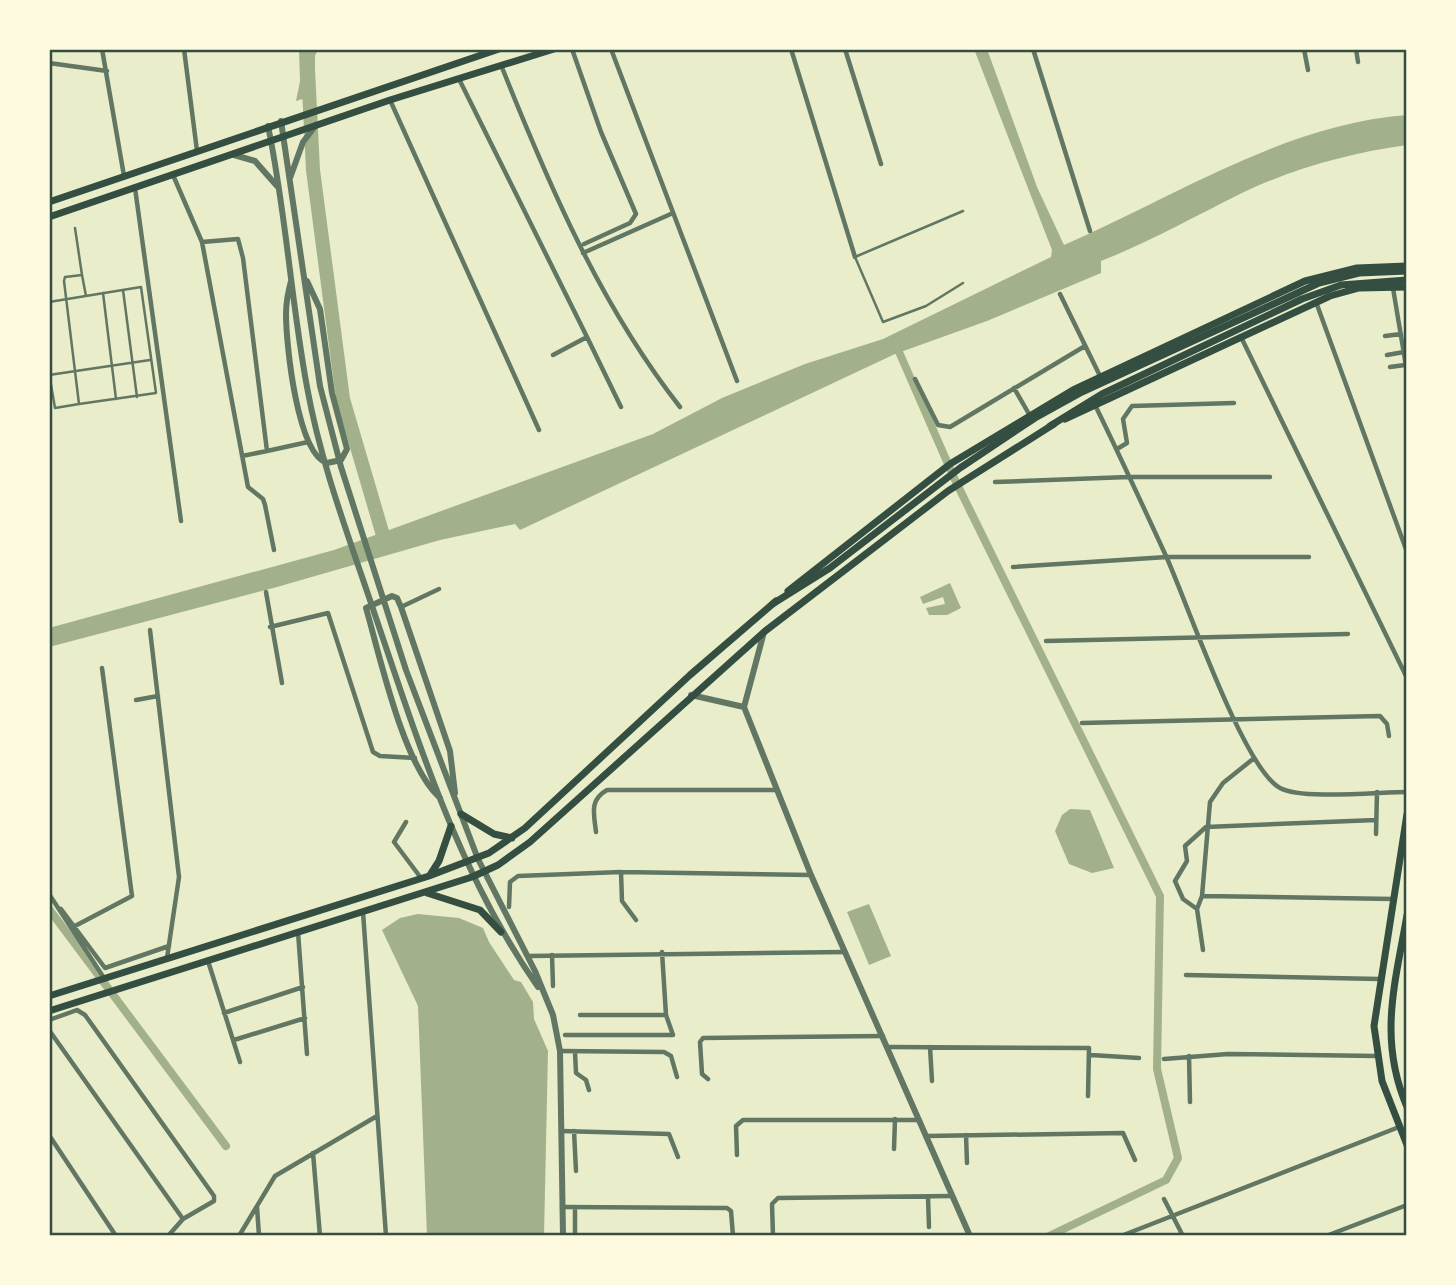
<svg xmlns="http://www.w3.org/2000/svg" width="1456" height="1285" font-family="Bitter,serif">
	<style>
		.water { fill: #a3b18a }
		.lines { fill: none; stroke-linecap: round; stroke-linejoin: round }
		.canal { stroke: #a3b18a; stroke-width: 8 }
		.river { stroke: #a3b18a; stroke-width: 14 }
		.service { stroke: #617663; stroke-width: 2.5 }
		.minor { stroke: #617663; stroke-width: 4.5 }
		.tertiary { stroke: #617663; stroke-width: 6 }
		.secondary { stroke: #344e41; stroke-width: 7 }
		.primary { stroke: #344e41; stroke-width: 7 }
		.neatline { fill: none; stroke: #344e41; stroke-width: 2.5 }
	</style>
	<rect width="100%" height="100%" fill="#e9edc9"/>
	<path class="water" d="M299 49H318L315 56V95L296 101 300 81Z
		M974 49H987L1037 187 1064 245C1174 197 1285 124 1407 115V145C1350 153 1294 168 1242 193 1195 216 1150 242 1101 261V273L987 321 895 354 520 530 515 524 440 540 277 587 49 647V628L334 550 653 434 722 398 805 364 883 339 1051 257 1052 250Z
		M950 583 961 608 947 615H929L926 608 945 604 943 597 923 604 920 597Z
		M1070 809 1090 810 1114 868 1092 873 1069 864 1055 831 1062 815Z
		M869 904 891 956 869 965 847 912Z
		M418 914 459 918 483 928 489 942 514 980 521 982 533 1002 534 1019 548 1051 544 1236H427L418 1006 382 930 400 918Z"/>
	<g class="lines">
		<path class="canal" d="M896 345 955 480 1160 896 1157 1069 1178 1158 1166 1180 1049 1236
			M49 909 226 1146"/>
		<path class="river" d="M307 49 313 170 343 399 385 542"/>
		<path class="service" d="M82 275 86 296
			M963 283 926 306 883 322 855 257 963 211
			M123 290 137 397
			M103 293 116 399
			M49 302 141 287 156 393 79 404
			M49 373 55 408 79 404 64 281 65 277 82 275 75 228
			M49 375 150 360"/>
		<path class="minor" d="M102 49 124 176
			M184 49 197 151
			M572 49 601 132 636 214 630 223 584 244
			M611 49 737 381
			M791 49 855 257
			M845 49 881 164
			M1033 49 1090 231
			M1304 49 1308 70
			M1356 49 1358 62
			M49 63 107 71
			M501 65C549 185 600 305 680 407
			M459 79 587 337 553 355
			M390 100 539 430
			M173 175 202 242 248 487 263 499 265 505 274 550
			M135 188 181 521
			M202 242 238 239 243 258 267 451 242 456
			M583 253 673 213
			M1393 288 1407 372
			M1060 294 1100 376
			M1316 302 1407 552
			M1385 336 1401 334
			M587 337 621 407
			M1241 337 1407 678
			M1387 355 1404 352
			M1390 367 1405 365
			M915 379 938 425 950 427 1085 346
			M1014 388 1029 414
			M1096 407C1120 456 1143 506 1166 556 1187 602 1243 768 1280 788 1302 800 1379 792 1407 792
			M1117 449 1127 443 1123 419 1132 406 1234 403
			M267 451 308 442
			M995 482 1128 477H1270
			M1013 567 1167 557H1309
			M266 592 282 683
			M401 607 439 589
			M270 627 328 613 373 752 380 756 415 758
			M150 630 179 877 167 958
			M1046 641 1348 634
			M136 700 158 696
			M1082 723 1380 716 1387 724 1389 736
			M406 822 394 842 421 878
			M596 832C594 814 589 800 607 790H777
			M1376 834 1377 792
			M621 872 622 901 636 920
			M49 894 104 978
			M1202 896 1393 899
			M509 907 510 882 518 876 621 872 811 875
			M61 909 105 968 169 946
			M1197 909 1183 899 1175 881 1187 861 1185 846 1206 827 1376 820
			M363 912 386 1236
			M75 926 132 896 102 668
			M298 932 307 1054
			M1203 950 1197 909 1202 896 1210 802 1223 783 1253 759
			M552 955 553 986
			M529 956 845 952
			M208 961 240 1062
			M1186 975 1379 979
			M224 1013 303 987
			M580 1015H666
			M49 1020 77 1010 85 1015 214 1196V1201L183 1219 168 1236
			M49 1030 183 1219
			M565 1035H673L666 1015 662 952
			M234 1040 305 1018
			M889 1047 1089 1048 1088 1096
			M930 1047 932 1081
			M560 1051 664 1052 671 1056 677 1077
			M575 1052 576 1073 586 1080 589 1090
			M1091 1055 1139 1058
			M1189 1056 1190 1102
			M1164 1059 1228 1054 1377 1056
			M708 1079 702 1074 700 1042 703 1038 883 1036
			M561 1131 669 1134 678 1157
			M574 1131 576 1171
			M49 1135 116 1236
			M966 1135 967 1163
			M927 1136 1123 1133 1135 1160
			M894 1149 895 1119
			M313 1153 320 1236
			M737 1155 736 1126 743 1120H918
			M928 1197 929 1227
			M1164 1199 1183 1236
			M257 1207 259 1236
			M562 1207 727 1208 731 1211 733 1236
			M575 1207V1236
			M239 1236 275 1176 377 1116
			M773 1236 772 1204 778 1198 952 1196
			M1121 1236 1399 1127
			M1326 1236 1407 1205"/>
		<path class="tertiary" d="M281 121 320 386 341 467 406 670 478 859 535 971 553 1015 560 1051 563 1236
			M268 126C286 212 291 301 307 387 321 465 350 540 375 615 419 744 459 874 538 987
			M234 155 255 161 277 186
			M290 178 303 142 316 125
			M291 281C288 292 286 302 286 314 286 343 297 454 327 463L341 460 347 449 332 393 320 309 307 281
			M691 695 744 707 811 875 970 1236
			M744 707 764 632
			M440 798C403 765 380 656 366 608L392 596 397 598 401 607 450 751 455 793"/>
		<path class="secondary" d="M1065 419 1330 296 1359 288 1407 287
			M788 591 950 464 1073 390 1305 281 1357 268 1407 266
			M461 814 494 834 512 838
			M1407 814 1374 1026 1382 1081 1407 1145
			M430 875 439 861 451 826
			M427 893 480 910 501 932
			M1407 915C1395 984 1378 1039 1407 1107
			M49 996 429 876 489 853 525 828 690 675 776 601
			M49 1011 472 877 498 865 530 842 764 632 948 491 1054 424"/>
		<path class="primary" d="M49 202 499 49
			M49 217 390 100 554 49
			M1050 426 1102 394 1302 299 1341 285 1407 280
			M774 603 830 568 960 468 1035 418 1082 392 1319 283 1359 273 1407 271"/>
	</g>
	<rect width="1456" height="1285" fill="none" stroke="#fefae0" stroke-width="102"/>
	<rect x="51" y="51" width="1354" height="1183" class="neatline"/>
</svg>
